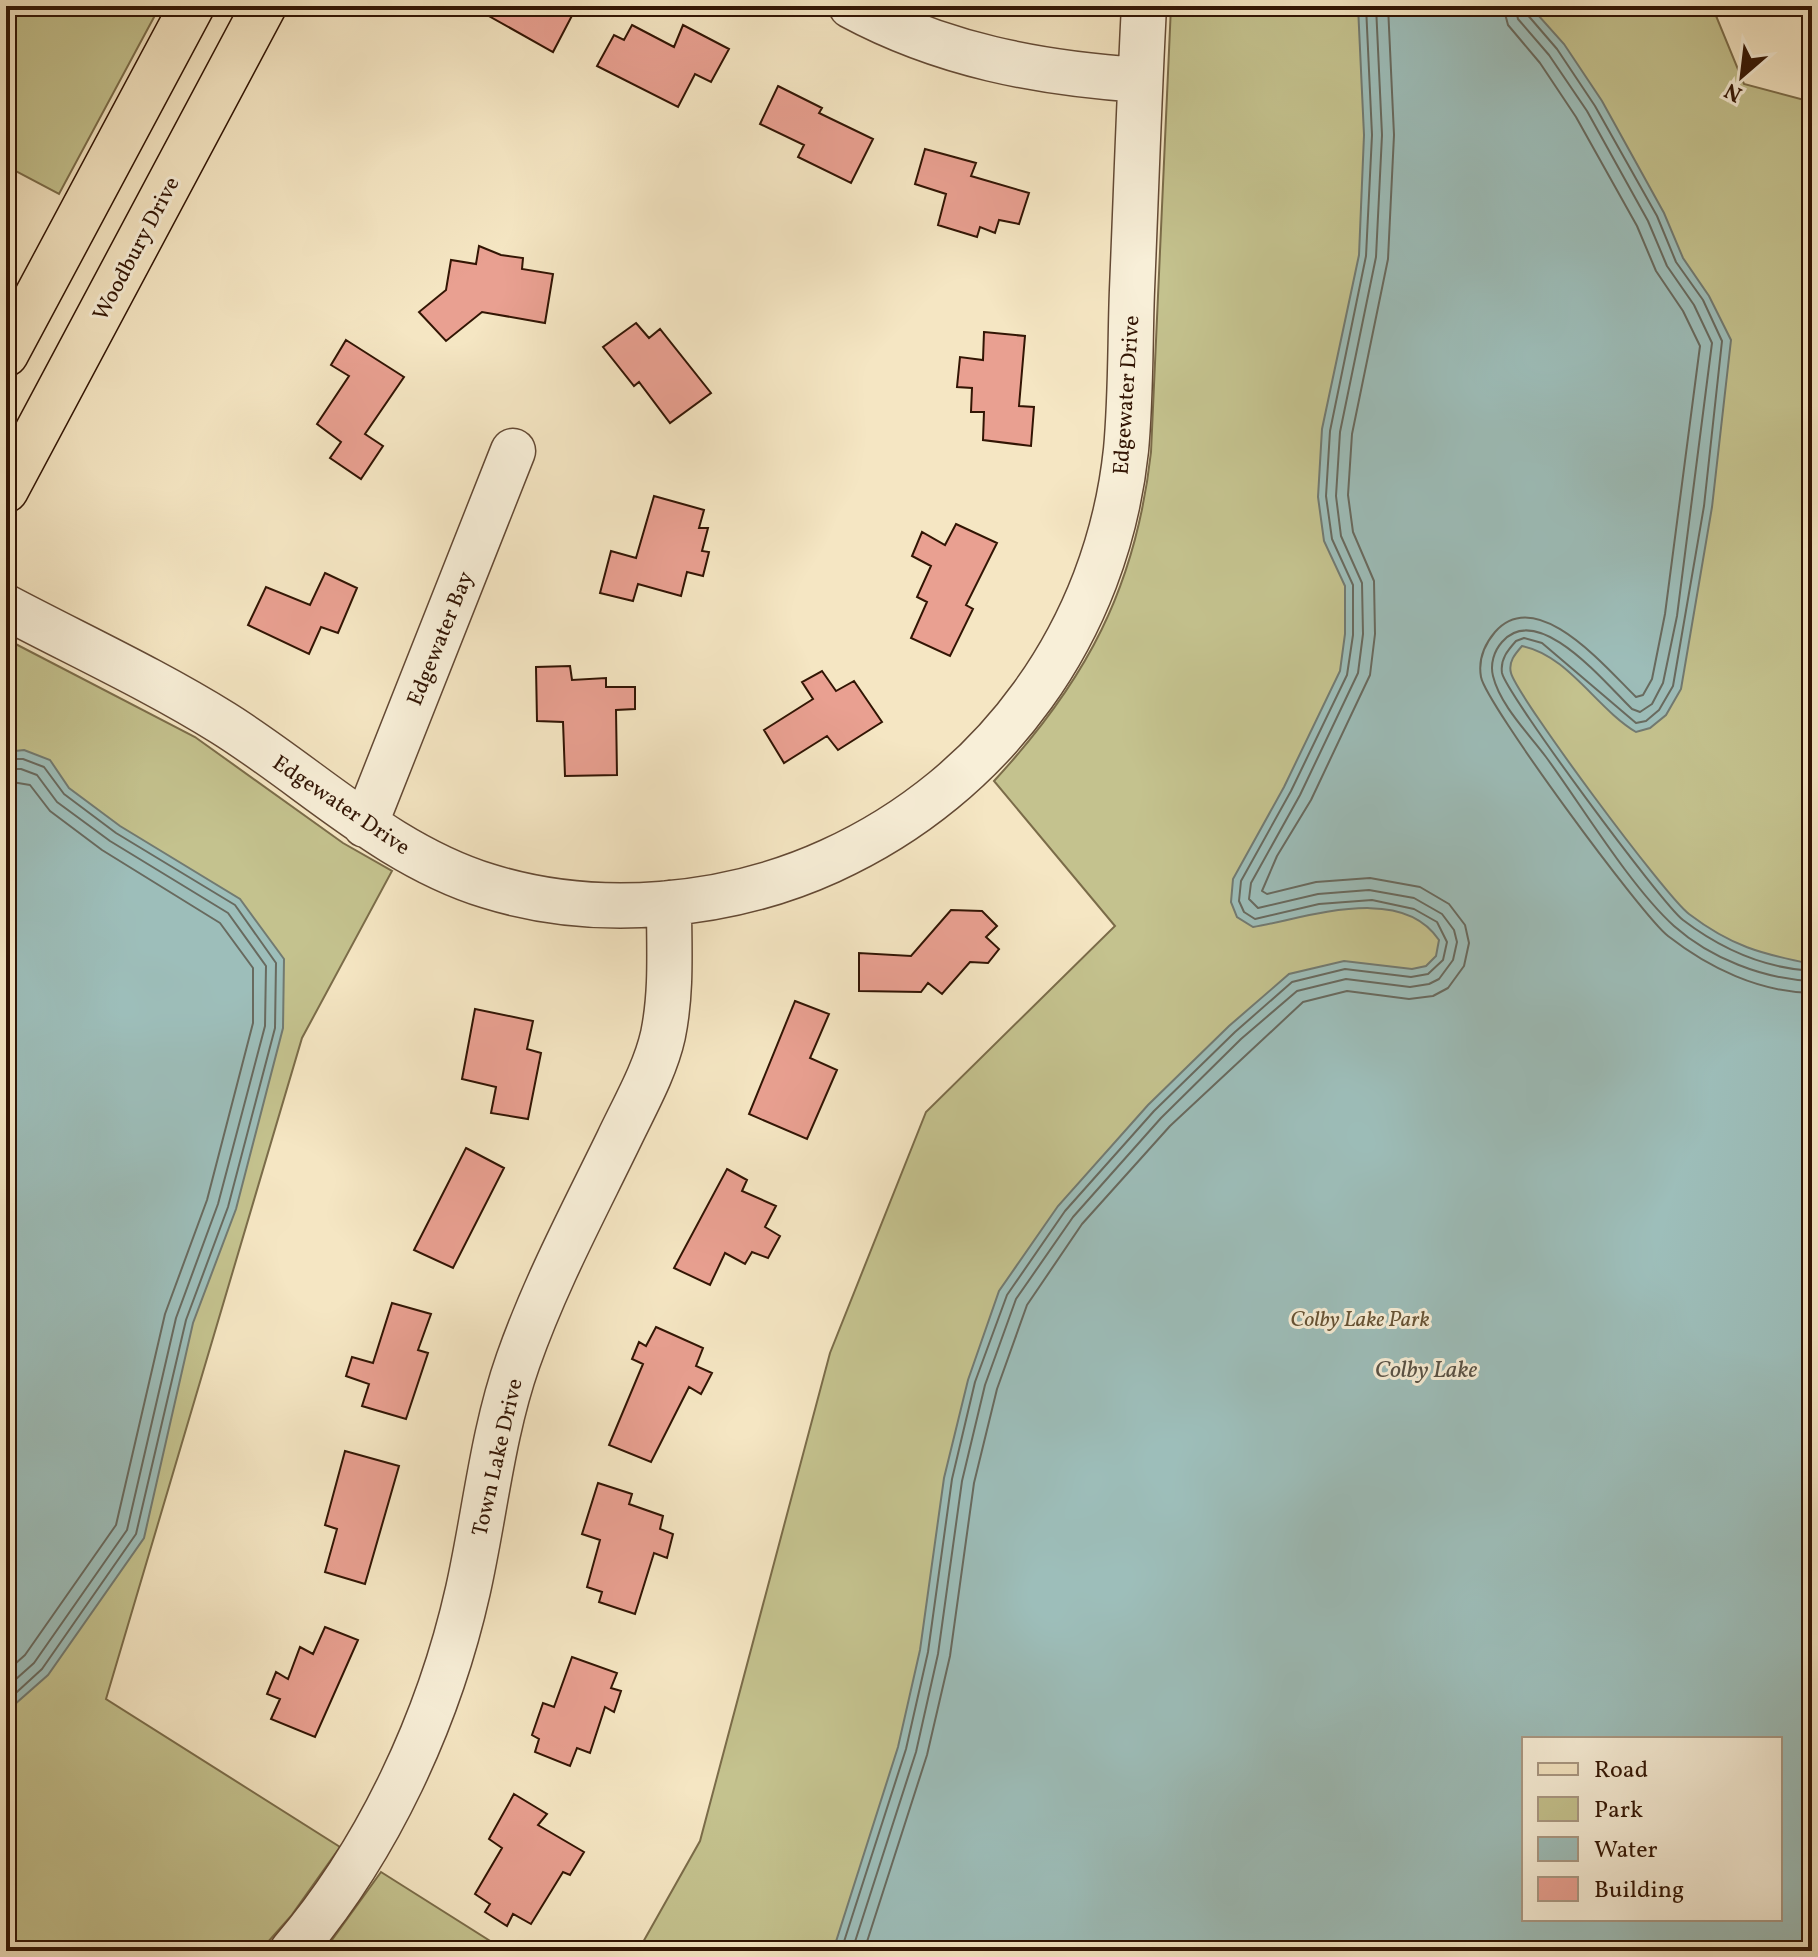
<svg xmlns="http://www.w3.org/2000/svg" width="1818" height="1957" font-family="Vollkorn,serif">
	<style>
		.green { fill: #c4c28e; stroke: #7b6c49; stroke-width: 2; fill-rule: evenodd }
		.water { fill: #9dbeba; stroke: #727a71; stroke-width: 2; fill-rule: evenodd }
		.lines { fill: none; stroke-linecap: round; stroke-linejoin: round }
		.shore { stroke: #686a5f; stroke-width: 2 }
		.building { fill: #e9a091; stroke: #321504; stroke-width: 2 }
		.minor-casing { stroke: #634934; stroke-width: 47 }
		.major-casing { stroke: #321504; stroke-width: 47 }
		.minor { stroke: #f8efd8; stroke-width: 44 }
		.major { stroke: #f5e6c3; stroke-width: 44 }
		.labels { text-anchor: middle; stroke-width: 6; stroke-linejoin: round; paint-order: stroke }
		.street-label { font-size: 22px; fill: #321504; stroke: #f8efd8 }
		.park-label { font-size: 22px; font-style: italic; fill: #655234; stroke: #f8efd8 }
		.water-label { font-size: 24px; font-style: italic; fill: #575044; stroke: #f8efd8 }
	</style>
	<rect width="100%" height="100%" fill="#f5e6c3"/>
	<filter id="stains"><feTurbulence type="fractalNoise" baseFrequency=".0025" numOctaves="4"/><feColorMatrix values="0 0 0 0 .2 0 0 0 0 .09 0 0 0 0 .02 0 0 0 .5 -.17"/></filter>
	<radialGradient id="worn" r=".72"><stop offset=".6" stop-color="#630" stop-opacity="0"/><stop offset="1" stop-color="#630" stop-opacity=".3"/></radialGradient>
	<path class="green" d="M6 6H160L59 194 6 166Z
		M1171 6H1712L1744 84 1812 102V1951H638L700 1841 830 1353 926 1112 1115 926 994 781C1086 681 1136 588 1151 452ZM1524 1739H1780V1919H1524Z
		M6 639 195 737 343 843 392 871 302 1038 106 1699 340 1847 291 1916 260 1951H6Z
		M381 1872 506 1951H324Z"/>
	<path class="water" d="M1358 6H1530L1564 44 1602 101 1664 213 1683 258 1709 296 1731 340 1712 507 1681 689 1666 715 1650 728 1636 732C1597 709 1568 655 1522 646 1515 654 1508 662 1511 673 1518 698 1666 897 1689 914 1731 946 1761 954 1812 964V1927L1797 1951H833L898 1747 920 1650 944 1478 968 1380 999 1291 1058 1206 1148 1105 1229 1026 1289 974 1344 961 1412 969 1426 966 1436 956 1439 940C1401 883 1307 918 1253 927L1237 917 1231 902 1233 879 1284 787 1340 671 1345 634V586L1324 541 1318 497 1322 429 1359 255 1364 135ZM1524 1739H1780V1919H1524Z
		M24 750 50 760 69 788 120 826 240 899 284 959 283 1028 236 1209 193 1323 144 1538 48 1675 6 1712V752Z"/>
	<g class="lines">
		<path class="shore" d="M1503 6 1508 25 1540 63 1576 117 1637 226 1656 271 1683 311 1700 346 1665 614 1652 679 1643 695 1636 697C1606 668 1537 584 1495 632 1484 645 1478 660 1481 677 1486 704 1642 916 1668 936 1709 968 1759 992 1812 993
			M1515 6 1518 19 1549 55 1587 111 1648 221 1667 266 1694 305 1712 343 1677 616 1663 683 1652 704 1640 712 1632 709C1605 683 1538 600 1502 642 1494 651 1490 664 1493 676 1500 705 1528 733 1546 757 1582 806 1630 886 1674 926 1710 958 1763 979 1812 981
			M1525 6 1526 13 1557 49 1595 106 1657 216 1676 262 1703 300 1722 341 1704 506 1673 686 1659 710 1646 721 1636 723 1542 643 1524 638 1516 641C1508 650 1500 659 1502 673 1507 695 1661 903 1683 920 1721 949 1764 968 1812 971
			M6 759H23L44 767 64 794 116 833 235 905 276 963 275 1028 228 1207 186 1320 136 1534 42 1669 6 1702
			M6 769H21L37 775 57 802 110 841 228 913 266 966 265 1026 218 1204 176 1318 127 1530 34 1663 6 1688
			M6 781 30 785 50 811 102 850 220 923 253 968V1023L207 1200 165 1314 116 1525 25 1655 6 1672
			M841 1951 906 1749 928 1652 952 1479 975 1382 1007 1295 1065 1211 1154 1111 1235 1032 1292 982 1345 969 1411 977 1428 974 1443 960 1447 942 1437 922 1414 909 1372 900 1319 904 1255 919 1244 912 1239 901 1241 881 1291 791 1347 675 1353 635V585L1332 539 1326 496 1330 431 1366 256 1372 135 1366 6
			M852 1951 916 1752 938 1654 962 1481 985 1385 1016 1299 1073 1217 1161 1118 1241 1039 1297 991 1346 979 1410 987 1429 984 1439 979 1453 960 1457 942 1454 930 1442 914 1414 898 1369 890 1318 894 1258 908 1249 899 1251 883 1300 795 1358 673 1363 634 1362 583 1341 536 1336 496 1340 432 1376 257 1382 135 1376 6
			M864 1951 927 1755 950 1656 974 1483 997 1389 1027 1305 1082 1224 1170 1126 1303 1002 1347 991 1409 999 1433 996 1448 988 1464 966 1469 943 1465 925 1449 904 1420 887 1370 878 1316 882 1267 894 1262 891 1277 856 1311 800 1370 675 1375 634 1374 581 1353 532 1348 495 1352 434 1388 259 1394 135 1388 6"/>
	</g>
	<path class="building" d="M471 6H572L576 8 553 52Z
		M632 25 674 47 683 25 729 49 711 82 695 74 678 107 597 66 614 35 624 40Z
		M778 86 822 108 819 113 873 139 851 183 798 157 804 145 760 124Z
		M925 149 976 163 971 176 1029 193 1019 224 999 220 995 233 980 227 977 237 938 225 946 194 915 184Z
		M479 246 501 255 523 258 522 269 553 274 545 323 482 312 446 341 419 312 446 290 451 260 476 264Z
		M636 323 649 338 660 329 711 393 670 423 639 382 634 386 603 347Z
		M984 332 1025 336 1019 406 1034 407 1031 446 983 440 984 412H971L972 388 957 387 960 357 983 360Z
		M346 340 404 377 365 434 383 446 361 479 330 458 341 442 317 424 349 376 331 365Z
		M654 496 704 510 699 528H708L702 551 709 552 703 576 687 572 681 596 638 584 633 601 600 593 611 551 636 558Z
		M956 524 997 543 966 605 973 609 950 656 911 638 927 602 917 597 931 566 912 556 922 532 945 545Z
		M325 573 357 588 338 633 321 627 309 654 248 625 266 587 310 605Z
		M570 666 572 680 606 678V687H635V709L616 710 617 775 565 776 563 722 537 721 536 667Z
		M822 671 836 691 854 681 882 722 838 750 827 736 784 763 764 730 813 699 802 682Z
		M951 910 982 911 997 926 986 937 999 949 988 963 970 962 942 994 928 983 921 992 859 991V953L911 956Z
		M795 1001 829 1014 810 1058 837 1070 807 1139 749 1114Z
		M475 1009 533 1021 527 1049 541 1053 528 1119 491 1113 496 1087 462 1079Z
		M466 1148 504 1168 453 1268 414 1250Z
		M727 1169 747 1180 742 1191 776 1206 765 1227 780 1236 768 1258 752 1252 745 1264 725 1253 710 1285 674 1268Z
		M392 1303 431 1314 418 1350 428 1353 406 1419 362 1406 369 1384 346 1376 352 1357 373 1363Z
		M656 1327 703 1348 696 1366 712 1373 701 1394 689 1387 651 1462 609 1445 643 1364 632 1359 639 1342 646 1346Z
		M345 1451 399 1466 365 1584 325 1572 337 1529 325 1525Z
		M598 1483 632 1494 629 1504 663 1516 660 1529 673 1534 667 1558 654 1553 635 1614 599 1602 602 1592 587 1587 600 1540 582 1534Z
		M325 1627 358 1640 315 1737 271 1719 280 1699 267 1694 276 1672 288 1679 300 1647 313 1654Z
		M572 1657 617 1673 611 1688 621 1691 614 1712 605 1707 590 1753 577 1748 570 1766 535 1752 539 1739 532 1735 543 1703 554 1707Z
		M514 1794 547 1814 538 1825 584 1852 570 1875 563 1872 531 1924 513 1914 507 1926 485 1912 490 1904 475 1894 502 1848 489 1839Z"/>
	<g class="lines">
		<g class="minor-casing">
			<path id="minor" d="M851 6C942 55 1038 73 1140 80
				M6 607C78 645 154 680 223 723 311 778 387 855 488 886 597 920 727 908 830 861 995 786 1107 631 1126 450 1131 397 1130 343 1132 290 1136 195 1139 101 1144 6
				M365 825 513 451
				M292 1951C378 1851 439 1719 468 1590 485 1514 492 1435 518 1361 545 1284 583 1213 618 1141 634 1107 655 1071 663 1035 672 991 669 948 669 903"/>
		</g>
		<g class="major-casing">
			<path id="major" d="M6 354 192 6
				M6 490 264 6"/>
		</g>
		<use href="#minor" class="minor"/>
		<use href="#major" class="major"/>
	</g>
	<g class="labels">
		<g class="street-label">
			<text transform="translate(135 248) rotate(-62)" y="8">Woodbury Drive</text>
			<text transform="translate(1125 395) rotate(-86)" y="8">Edgewater Drive</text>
			<text transform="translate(439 638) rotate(-68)" y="8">Edgewater Bay</text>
			<text transform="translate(342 804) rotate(34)" y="8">Edgewater Drive</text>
			<text transform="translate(496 1457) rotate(-77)" y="8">Town Lake Drive</text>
		</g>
		<g class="park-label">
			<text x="1360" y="1326">Colby Lake Park</text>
		</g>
		<g class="water-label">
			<text x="1426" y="1377">Colby Lake</text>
		</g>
	</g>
	<rect width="1818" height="1957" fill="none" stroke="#f5e6c3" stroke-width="32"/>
	<rect x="8" y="8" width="1802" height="1941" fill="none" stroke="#321504" stroke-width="4"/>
	<rect x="16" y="16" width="1786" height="1925" fill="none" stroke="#321504" stroke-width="2"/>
	<rect x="1522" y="1737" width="260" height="184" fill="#f8efd8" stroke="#a99883" stroke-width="2"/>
	<rect x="1538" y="1763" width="40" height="12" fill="#f5e6c3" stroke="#a99883" stroke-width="2"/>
	<text x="1594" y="1777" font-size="24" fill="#321504">Road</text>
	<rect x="1538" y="1797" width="40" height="24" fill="#c4c28e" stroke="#a99883" stroke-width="2"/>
	<text x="1594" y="1817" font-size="24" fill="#321504">Park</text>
	<rect x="1538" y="1837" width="40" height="24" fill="#9dbeba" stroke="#a99883" stroke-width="2"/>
	<text x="1594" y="1857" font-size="24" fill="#321504">Water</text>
	<rect x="1538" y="1877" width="40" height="24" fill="#e9a091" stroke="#a99883" stroke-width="2"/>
	<text x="1594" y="1897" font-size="24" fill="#321504">Building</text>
	<g transform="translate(1742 76) rotate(208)" stroke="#f8efd8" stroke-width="6" paint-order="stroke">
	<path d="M0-6L14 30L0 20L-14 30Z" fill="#321504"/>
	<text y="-12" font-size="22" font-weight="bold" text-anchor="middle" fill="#321504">N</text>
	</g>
	<rect width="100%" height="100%" filter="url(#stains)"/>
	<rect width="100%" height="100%" fill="url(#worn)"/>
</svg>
